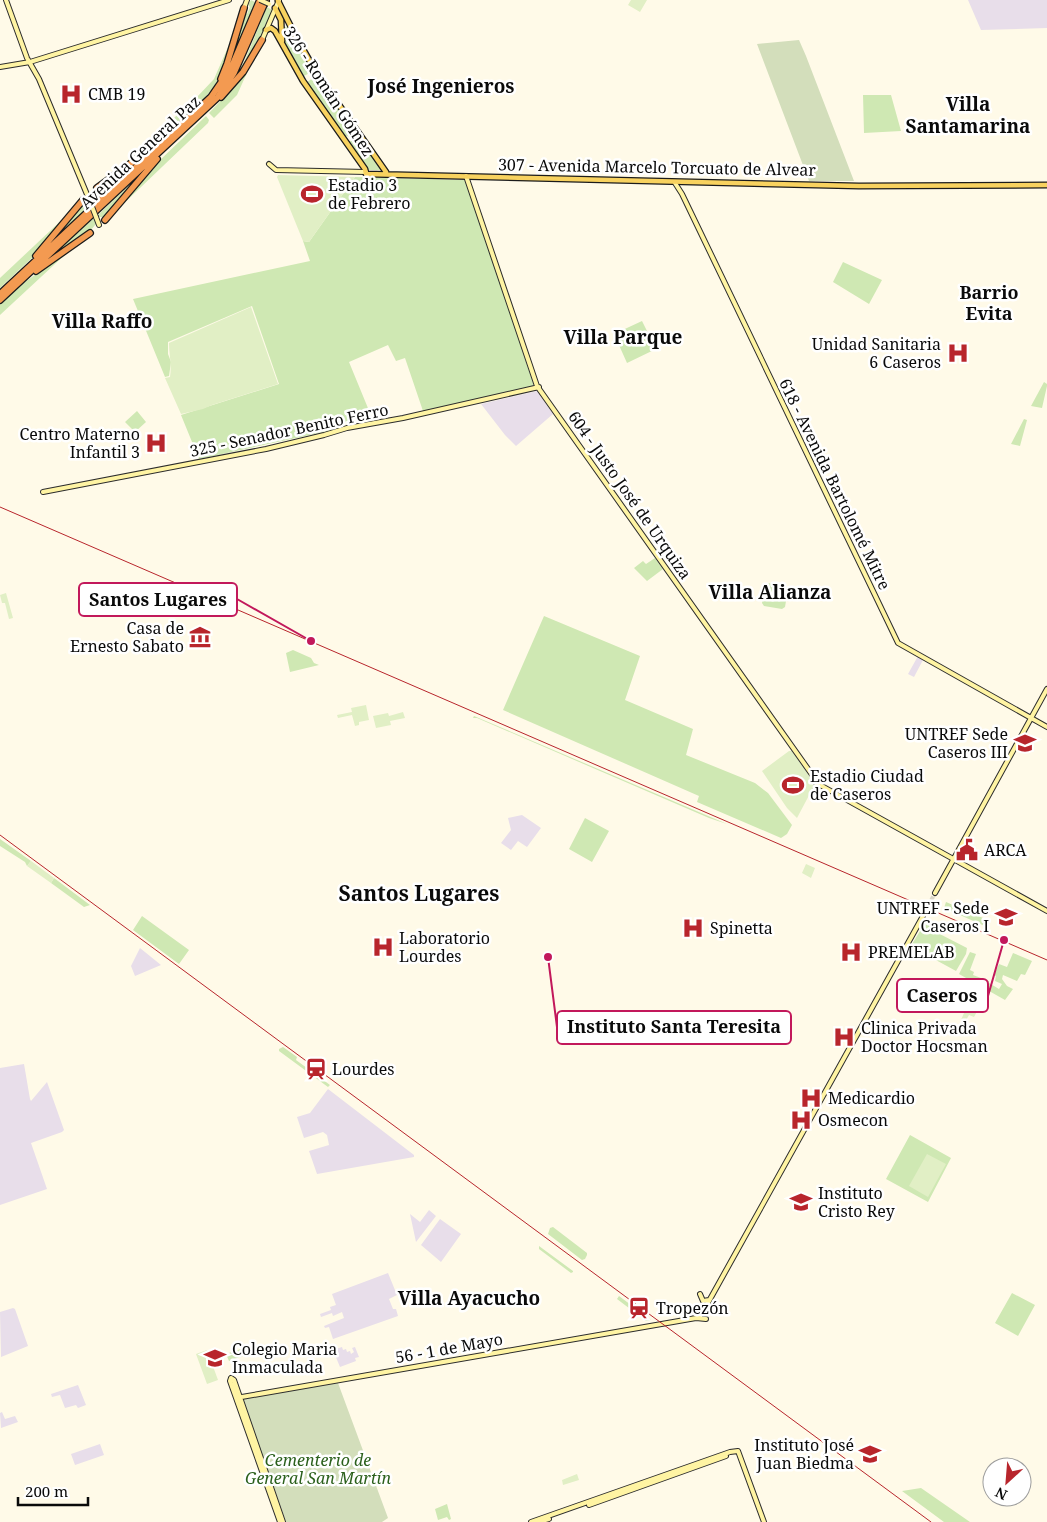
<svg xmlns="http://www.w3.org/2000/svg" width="1047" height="1522" font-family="'Noto Serif',serif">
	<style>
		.industrial { fill: #e8deea }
		.green { fill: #cfe8b3 }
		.cemetery { fill: #d3debb }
		.pitch { fill: #e1efc5 }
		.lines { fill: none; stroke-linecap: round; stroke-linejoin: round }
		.secondary-tunnel { stroke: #dad6c7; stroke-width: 4; stroke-dasharray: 4 2; stroke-linecap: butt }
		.secondary-casing { stroke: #2c2c2c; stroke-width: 6 }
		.primary-casing { stroke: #1b1b1b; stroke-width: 7 }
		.highway-casing { stroke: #1b1b1b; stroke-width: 8 }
		.secondary { stroke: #fff4a3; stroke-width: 4 }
		.primary { stroke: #f8d25f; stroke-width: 4.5 }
		.highway { stroke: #f39a51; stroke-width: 5.5 }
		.rail { stroke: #b8252c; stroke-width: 1 }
		.secondary-bridge-casing { stroke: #2c2c2c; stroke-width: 6; stroke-linecap: butt }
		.secondary-bridge { stroke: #fff4a3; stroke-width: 4 }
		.labels { text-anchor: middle; stroke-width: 5; stroke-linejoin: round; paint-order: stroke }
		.street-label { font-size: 16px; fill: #0a0a0a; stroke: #fff }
		.poi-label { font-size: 16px; fill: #0a0a0a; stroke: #fff; text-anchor: start }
		.park-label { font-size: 16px; font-style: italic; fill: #2b601c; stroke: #fff }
		.neighbourhood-label { font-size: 18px; font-weight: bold; fill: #0a0a0a; stroke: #fff }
		.quarter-label { font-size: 19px; font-weight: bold; fill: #0a0a0a; stroke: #fff }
		.district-label { font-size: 21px; font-weight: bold; fill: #0a0a0a; stroke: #fff }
		.leader { fill: none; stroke: #c2185b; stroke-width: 2 }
		.callout-dot { fill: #c2185b; stroke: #fff; stroke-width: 2 }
		.callout { fill: #fff; stroke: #c2185b; stroke-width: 2 }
		.callout-label { font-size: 18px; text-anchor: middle; font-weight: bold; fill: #0a0a0a }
	</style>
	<rect width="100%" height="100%" fill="#fffae8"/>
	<path class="industrial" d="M968 0H1047V28L981 30Z
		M537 391 553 414 516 446 505 435 481 404Z
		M918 656 923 660 914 677 908 674Z
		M522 815 541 828 527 847 518 841 511 850 501 843 511 830 508 818Z
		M140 948 161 965 135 976 131 966Z
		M24 1064 30 1099 31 1101 47 1082 64 1130 62 1132 31 1143 47 1189 0 1205V1068Z
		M328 1089 414 1155V1157L317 1174 309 1151 329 1145 327 1135 323 1132 304 1138 297 1117 310 1113Z
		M429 1210 436 1216 416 1242 410 1214 420 1222Z
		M440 1219 461 1234 441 1262 421 1245Z
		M388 1273 397 1295 389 1299 393 1309H396L398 1316 333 1339 329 1327 325 1328 324 1326 344 1318 342 1312 333 1316 332 1313 321 1317 320 1314 331 1310 330 1307 336 1305 332 1294Z
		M13 1308 15 1309 28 1346 1 1357 0 1312Z
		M342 1347 343 1350 346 1349 347 1352 350 1351 351 1354 354 1352 352 1348 355 1347 359 1357 355 1358 356 1361 340 1367 333 1350Z
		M78 1385 86 1405 78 1408 76 1405 65 1408 60 1395 52 1397 51 1394Z
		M2 1412 5 1419 15 1416 18 1422 1 1428 0 1413Z
		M100 1444 104 1455 75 1465 71 1454Z"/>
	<path class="green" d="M251 0 255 2 230 63 245 13 247 14 250 7 248 5Z
		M267 7 272 10 262 38 244 69 233 81 245 60Z
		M239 22 221 75 213 88 201 102 197 97 214 79Z
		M285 27 289 28 313 71 304 76 284 43 283 31Z
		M255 55 237 95 214 118 209 113 235 86Z
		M316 76 356 135V137L344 136 307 82Z
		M863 95H891L901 131 864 133Z
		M192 103H195L197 105 169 132 113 174 187 106 190 107 193 105Z
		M206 116 209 120 208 123 118 209 158 162Z
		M348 141H361L382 170H367Z
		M142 158 93 203 91 199 93 195Z
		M142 173 105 217H99L98 215Z
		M355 177 464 180 466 181 534 386 423 411 405 358 396 361 388 345 349 362 370 413 357 415 352 419 332 427 333 430 199 459 181 415 279 384 252 306 168 342V354L171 362 169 376 165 377 133 299 310 261 303 241 309 242Z
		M84 202 89 206 49 245Z
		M68 214 34 256 0 288V278Z
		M94 218 96 224C86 238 66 247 51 257Z
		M69 250V251L0 315V304L21 285Z
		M843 262 882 280 869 304 833 282Z
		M642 321 656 349 627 363 614 334Z
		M1044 382 1047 384V386L1042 408 1031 406Z
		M137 411 146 422 135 432 125 422Z
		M1024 419 1027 420 1020 446 1011 444Z
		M655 558 663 569 647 581 634 568 643 561 646 564Z
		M768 583 785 586 788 589 785 607 782 609 764 606 762 603 765 586Z
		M544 616 640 656 625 700 693 729 686 755 755 783 768 793 792 825 787 834 781 838 697 802 699 796 503 710Z
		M293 650 311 658 314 663 319 665 290 672 286 653Z
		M474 716 727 824 709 818 477 718H473Z
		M585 818 609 831 592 862 569 849Z
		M0 839 31 861 27 866 25 862 0 846Z
		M54 878 90 905 84 907 51 883Z
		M946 902 990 921 987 927 944 908Z
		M142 916 189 950 179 964 133 930Z
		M925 923 929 925 930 929 967 948 966 954 956 971 912 947V944Z
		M970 952 976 954 970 970 974 972 973 975 989 981V983L999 989 1002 984 995 981 996 976 994 975 999 964 1007 967 1013 953 1032 961 1025 975 1021 974 1017 981 1003 975 1002 979 1007 986 1013 989 1005 1000 959 974Z
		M283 1047 297 1057 296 1060 330 1085 328 1087 279 1051V1049Z
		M910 1135 951 1158 928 1202 886 1179Z
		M553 1227 587 1253V1255L585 1259 582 1260 548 1234 550 1228Z
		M539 1246 573 1271V1272L571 1273 539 1249Z
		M1012 1293 1035 1305 1018 1336 995 1323Z
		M619 1296 651 1320 646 1321 617 1299Z
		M241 1349 243 1356 229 1361 226 1354Z
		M921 1488 970 1522H944L902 1491Z
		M447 1504 451 1519 449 1520 447 1517 438 1520 435 1509Z"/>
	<path class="cemetery" d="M799 40 806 56 854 181H809L757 44Z
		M338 1383 388 1518 382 1522H286L243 1401 244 1399Z"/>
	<path class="pitch" d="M631 0H647L640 12 628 5Z
		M278 175 355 177 309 242 303 241 277 177Z
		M251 307 278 384 212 405 203 409 181 414 165 378 170 377C172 364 169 355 169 343Z
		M6 593 13 618 9 619 5 603H2L0 595Z
		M366 705 369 720 359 722V725L355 726 352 715 338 718 337 715 352 712 351 708Z
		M403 712 405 718 390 721 391 725 376 728 373 716 388 713 389 716Z
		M789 751H792L815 784 797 818 787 808 762 771Z
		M31 861 54 878 51 883 27 866Z
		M806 864 815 868 811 878 802 873Z
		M970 996 982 1002 974 1017 969 1015 965 1022 961 1020 964 1013 962 1011Z
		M927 1154 946 1164 928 1197 909 1186Z
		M207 1350 218 1380 207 1384 196 1354Z
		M577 1474 579 1480 563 1485 562 1480Z"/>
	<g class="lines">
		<path class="secondary-tunnel" d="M923 916 935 893"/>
		<g class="secondary-casing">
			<path id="secondary" d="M6 0 27 58 39 79 91 204
				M244 8 247 0
				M262 40 279 0
				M0 67 30 62 229 0
				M269 164 276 170 366 172
				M466 176 537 386 813 776 820 785 1047 911
				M675 183 682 194 898 643 1047 727
				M96 217 99 225
				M43 492 266 449 324 435 347 428 403 418 539 387
				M815 791 817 786 816 782
				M935 893 1047 689
				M700 1294 703 1301 709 1300
				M696 1318 700 1316 704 1310 923 916
				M231 1378 234 1380 283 1522
				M231 1378 230 1381 280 1522
				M236 1398 696 1318 706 1319
				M589 1505 726 1456
				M531 1522 730 1452 738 1451 764 1522
				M539 1522 549 1519"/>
		</g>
		<g class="primary-casing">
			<path id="primary" d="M278 1 296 37 316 72 386 172
				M275 8 281 20 282 41
				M266 30 271 28 275 31 303 81 365 169 366 174 859 186 1047 185"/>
		</g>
		<g class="highway-casing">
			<path id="highway" d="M221 79 227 64 244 8
				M221 97 243 72 262 40
				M97 188 160 142
				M105 220 157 159
				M36 256 83 200
				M36 271 90 233
				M0 294 211 97 231 68 260 0
				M0 300 217 98 234 73 266 0"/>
		</g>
		<use href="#secondary" class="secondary"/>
		<use href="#primary" class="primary"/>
		<use href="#highway" class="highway"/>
		<path class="rail" d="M0 507 1047 960
			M0 835 931 1522"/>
		<g class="secondary-bridge-casing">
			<path id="secondary-bridge" d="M260 0 269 4
				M91 204 96 217"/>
		</g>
		<use href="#secondary-bridge" class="secondary-bridge"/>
	</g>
	<defs>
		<g id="hospital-bare" transform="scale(1.725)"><path d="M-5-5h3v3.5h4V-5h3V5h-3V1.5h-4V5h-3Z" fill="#b8252c" stroke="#fff" stroke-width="2.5" paint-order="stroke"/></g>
		<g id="stadium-bare" transform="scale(1.725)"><path d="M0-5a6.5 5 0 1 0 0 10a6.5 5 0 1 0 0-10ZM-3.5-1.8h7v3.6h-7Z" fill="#b8252c" stroke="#fff" stroke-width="2.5" paint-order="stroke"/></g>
		<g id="museum-bare" transform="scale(1.725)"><path d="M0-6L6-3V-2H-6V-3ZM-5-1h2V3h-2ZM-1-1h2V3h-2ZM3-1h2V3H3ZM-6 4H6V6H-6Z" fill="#b8252c" stroke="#fff" stroke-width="2.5" paint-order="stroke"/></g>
		<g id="university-bare" transform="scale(1.725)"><path d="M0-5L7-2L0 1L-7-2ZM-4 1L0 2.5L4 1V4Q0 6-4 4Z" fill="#b8252c" stroke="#fff" stroke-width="2.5" paint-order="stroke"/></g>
		<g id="civic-bare" transform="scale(1.725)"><path d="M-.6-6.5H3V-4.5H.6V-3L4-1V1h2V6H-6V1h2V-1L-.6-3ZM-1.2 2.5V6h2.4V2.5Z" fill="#b8252c" stroke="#fff" stroke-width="2.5" paint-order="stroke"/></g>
		<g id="station-bare" transform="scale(1.725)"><path d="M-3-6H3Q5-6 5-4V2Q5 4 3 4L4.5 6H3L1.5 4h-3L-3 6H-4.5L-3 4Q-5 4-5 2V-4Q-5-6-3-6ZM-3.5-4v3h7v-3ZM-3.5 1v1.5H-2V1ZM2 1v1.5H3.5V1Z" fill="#b8252c" stroke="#fff" stroke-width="2.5" paint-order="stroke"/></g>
	</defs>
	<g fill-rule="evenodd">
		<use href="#hospital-bare" x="71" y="94"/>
		<use href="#stadium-bare" x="312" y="194"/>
		<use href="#hospital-bare" x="958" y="353"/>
		<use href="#hospital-bare" x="156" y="443"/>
		<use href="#museum-bare" x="200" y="637"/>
		<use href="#university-bare" x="1025" y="743"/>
		<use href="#stadium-bare" x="793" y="785"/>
		<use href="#civic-bare" x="967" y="850"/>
		<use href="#university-bare" x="1006" y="917"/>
		<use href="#hospital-bare" x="693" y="928"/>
		<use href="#hospital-bare" x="383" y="947"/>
		<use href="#hospital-bare" x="851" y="952"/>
		<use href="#hospital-bare" x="844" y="1037"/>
		<use href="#station-bare" x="316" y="1069"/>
		<use href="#hospital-bare" x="811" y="1098"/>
		<use href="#hospital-bare" x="801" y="1120"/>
		<use href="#university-bare" x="801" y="1202"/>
		<use href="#station-bare" x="639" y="1308"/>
		<use href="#university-bare" x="215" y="1358"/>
		<use href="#university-bare" x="870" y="1454"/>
	</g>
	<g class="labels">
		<g class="street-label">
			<text transform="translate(329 91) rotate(57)" y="6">326 - Román Gómez</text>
			<text transform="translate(140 152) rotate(-43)" y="6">Avenida General Paz</text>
			<text transform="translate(657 167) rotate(1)" y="6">307 - Avenida Marcelo Torcuato de Alvear</text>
			<text transform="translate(289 430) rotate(-12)" y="6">325 - Senador Benito Ferro</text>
			<text transform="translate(835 484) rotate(64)" y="6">618 - Avenida Bartolomé Mitre</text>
			<text transform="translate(630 495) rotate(55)" y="6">604 - Justo José de Urquiza</text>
			<text transform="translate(449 1348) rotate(-10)" y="6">56 - 1 de Mayo</text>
		</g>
		<g class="poi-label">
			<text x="88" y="100">CMB 19</text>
			<text x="328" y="191">Estadio 3<tspan x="328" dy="18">de Febrero</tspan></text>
			<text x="941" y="350" text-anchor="end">Unidad Sanitaria<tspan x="941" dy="18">6 Caseros</tspan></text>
			<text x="140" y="440" text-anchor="end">Centro Materno<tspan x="140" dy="18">Infantil 3</tspan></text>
			<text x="184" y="634" text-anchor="end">Casa de<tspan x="184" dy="18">Ernesto Sabato</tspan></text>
			<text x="1008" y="740" text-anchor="end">UNTREF Sede<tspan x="1008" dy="18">Caseros III</tspan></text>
			<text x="810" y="782">Estadio Ciudad<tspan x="810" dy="18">de Caseros</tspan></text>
			<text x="984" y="856">ARCA</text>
			<text x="989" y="914" text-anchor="end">UNTREF - Sede<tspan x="989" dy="18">Caseros I</tspan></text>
			<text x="710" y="934">Spinetta</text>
			<text x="399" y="944">Laboratorio<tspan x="399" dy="18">Lourdes</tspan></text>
			<text x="868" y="958">PREMELAB</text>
			<text x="861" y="1034">Clinica Privada<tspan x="861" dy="18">Doctor Hocsman</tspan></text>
			<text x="332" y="1075">Lourdes</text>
			<text x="828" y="1104">Medicardio</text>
			<text x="818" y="1126">Osmecon</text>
			<text x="818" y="1199">Instituto<tspan x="818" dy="18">Cristo Rey</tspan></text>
			<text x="656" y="1314">Tropezón</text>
			<text x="232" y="1355">Colegio Maria<tspan x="232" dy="18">Inmaculada</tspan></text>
			<text x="854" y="1451" text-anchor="end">Instituto José<tspan x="854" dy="18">Juan Biedma</tspan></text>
		</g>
		<g class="park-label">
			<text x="318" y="1466">Cementerio de<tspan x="318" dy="18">General San Martín</tspan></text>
		</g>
		<g class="neighbourhood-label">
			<text x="989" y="299">Barrio<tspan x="989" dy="21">Evita</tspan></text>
		</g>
		<g class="quarter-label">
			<text x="441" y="93">José Ingenieros</text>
			<text x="968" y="111">Villa<tspan x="968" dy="22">Santamarina</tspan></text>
			<text x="102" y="328">Villa Raffo</text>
			<text x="623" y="344">Villa Parque</text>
			<text x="770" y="599">Villa Alianza</text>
			<text x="469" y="1305">Villa Ayacucho</text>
		</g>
		<g class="district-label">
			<text x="419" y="901">Santos Lugares</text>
		</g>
	</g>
	<path class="leader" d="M311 641L237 599M1004 940L988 996M548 957L557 1027"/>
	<g class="callout-dot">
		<circle cx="311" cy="641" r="5"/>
		<circle cx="1004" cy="940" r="5"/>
		<circle cx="548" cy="957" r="5"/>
	</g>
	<g class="callout">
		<rect x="79" y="583" width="158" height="33" rx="5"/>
		<rect x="897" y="979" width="91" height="33" rx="5"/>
		<rect x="557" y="1011" width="234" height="33" rx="5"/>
	</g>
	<g class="callout-label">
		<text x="158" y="606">Santos Lugares</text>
		<text x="942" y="1002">Caseros</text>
		<text x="674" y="1033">Instituto Santa Teresita</text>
	</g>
	<g transform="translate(1007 1482) rotate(206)"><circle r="24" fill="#ffffff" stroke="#9d9d9d"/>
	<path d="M0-4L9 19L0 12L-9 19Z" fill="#b8252c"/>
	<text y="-8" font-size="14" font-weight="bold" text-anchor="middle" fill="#0a0a0a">N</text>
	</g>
	<path d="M18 1497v8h70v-8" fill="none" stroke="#0a0a0a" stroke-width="2.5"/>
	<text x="25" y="1497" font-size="15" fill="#0a0a0a" stroke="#ffffff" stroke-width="4" paint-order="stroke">200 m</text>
</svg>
